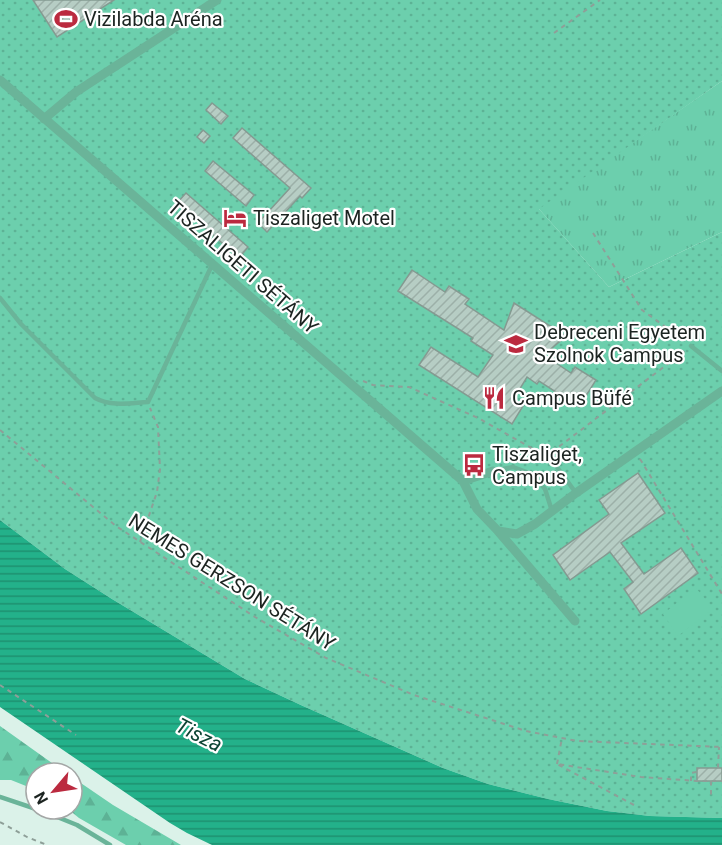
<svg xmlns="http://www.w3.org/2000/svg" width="722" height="845" font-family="Roboto,sans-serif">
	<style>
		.grass { fill: url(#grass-tufts) }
		.forest { fill: url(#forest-firs) }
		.park { fill: url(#park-dots) }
		.pitch { fill: #6ccfad }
		.water { fill: url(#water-rules) }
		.building { fill: url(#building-hatch); stroke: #849a91; stroke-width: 1.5 }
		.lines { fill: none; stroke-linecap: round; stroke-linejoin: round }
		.path { stroke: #8e9f98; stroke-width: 2; stroke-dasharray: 4.5 4.5; stroke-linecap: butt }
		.lane { stroke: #6ab499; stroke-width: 4.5 }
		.street { stroke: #6ab499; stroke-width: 9 }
		.labels { text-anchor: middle; stroke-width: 4.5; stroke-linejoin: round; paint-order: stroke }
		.poi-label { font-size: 20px; fill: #1c2421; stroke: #fff; text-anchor: start }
		.street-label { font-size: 20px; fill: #1c2421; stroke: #fff }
		.water-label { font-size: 21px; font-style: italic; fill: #0e4535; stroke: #fff }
	</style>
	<defs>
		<pattern id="grass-tufts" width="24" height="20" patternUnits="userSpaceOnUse" patternTransform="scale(1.5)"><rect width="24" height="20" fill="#6ccfad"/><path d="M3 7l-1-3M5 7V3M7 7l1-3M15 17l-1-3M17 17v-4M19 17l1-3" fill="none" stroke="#5db295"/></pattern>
		<pattern id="forest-firs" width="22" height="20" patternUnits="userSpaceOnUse" patternTransform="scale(1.5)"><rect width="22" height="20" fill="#6ccfad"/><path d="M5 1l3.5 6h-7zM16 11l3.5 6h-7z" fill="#5db295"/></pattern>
		<pattern id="park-dots" width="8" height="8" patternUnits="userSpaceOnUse" patternTransform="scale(1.5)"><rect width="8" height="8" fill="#6ccfad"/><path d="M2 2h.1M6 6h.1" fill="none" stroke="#5db295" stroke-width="1.8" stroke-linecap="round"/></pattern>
		<pattern id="water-rules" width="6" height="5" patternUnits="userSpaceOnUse" patternTransform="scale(1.5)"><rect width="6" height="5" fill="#23b18a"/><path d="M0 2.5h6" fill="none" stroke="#1e9070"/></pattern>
		<pattern id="building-hatch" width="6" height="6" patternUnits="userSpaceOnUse" patternTransform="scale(1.5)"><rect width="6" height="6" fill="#b6cdc4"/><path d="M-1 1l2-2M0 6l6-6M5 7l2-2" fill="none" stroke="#9cb0a8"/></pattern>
	</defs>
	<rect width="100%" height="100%" fill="#dbf2e9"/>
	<path class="grass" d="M722 81V232L609 287 538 208Z"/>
	<path class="forest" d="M0 726 66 773H36V790L11 780H0Z
		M72 777 113 805 181 845H126L79 818 68 809H72Z"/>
	<path class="park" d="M0 0H722V81L539 209 609 287 722 232V818L650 816 607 811 548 799 488 784 443 768 303 706 245 679 112 599 65 569 0 520Z"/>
	<path class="pitch" d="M696 588 713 609 678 636 663 614Z"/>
	<path class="water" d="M0 520 65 569 112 599 245 679 303 706 443 768 488 784 548 799 607 811 650 816 722 818V845H212L187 833 170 823 0 707Z"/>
	<path class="building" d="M33 0H114L57 37Z
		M212 103 228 116 221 124 206 110Z
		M242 128 311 188 302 198 300 196 267 232 258 223 290 188 233 138Z
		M203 130 210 136 204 143 197 137Z
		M213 161 254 195 246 206 205 171Z
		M186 193 248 247 239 258 177 203Z
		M412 270 445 292 449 286 469 299 465 304 504 330 514 303 566 336 544 355 571 373 575 367 596 380 579 407 539 381 537 384 527 377 513 400 523 406 512 424 419 365 431 347 478 377 493 355 471 341 473 338 398 291Z
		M638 473 665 513 621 543 644 574 681 548 698 573 641 614 624 589 633 582 610 552 570 580 553 555 609 514 599 500Z
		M697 768H722V781H697Z"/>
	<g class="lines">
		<path class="path" d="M554 33 600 0
			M593 233 642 310 685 341
			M363 381 373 385 409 387 478 418 544 455
			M0 430 116 526 255 617 326 658 414 695 526 731 577 741 722 747
			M552 452 686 350
			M640 459 722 594
			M140 542 157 492 160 469 158 427 150 408
			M0 685 76 735
			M557 764 562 738
			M718 768 719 747
			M691 781V773L697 772
			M711 781V796
			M634 805 557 764 641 777 697 781H722
			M0 822 27 837 47 845"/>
		<path class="lane" d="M0 298 21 324 95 398C112 407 130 403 148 402L212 265
			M691 346 722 371
			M551 459 576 493
			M493 471 513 467 532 474 545 489 552 511
			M0 797 45 812 77 825 110 845"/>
		<path class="street" d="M0 80 463 481 477 509 498 531 517 534 535 524 576 493 722 391
			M44 119 76 92 217 0
			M463 481 493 471
			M498 531 575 621"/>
	</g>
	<defs>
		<g id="stadium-bare" transform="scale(1.8)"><path d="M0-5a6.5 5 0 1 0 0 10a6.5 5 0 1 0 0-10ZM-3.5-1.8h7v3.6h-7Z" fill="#bb2a3f" stroke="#fff" stroke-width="2.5" paint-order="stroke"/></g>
		<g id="hotel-bare" transform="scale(1.8)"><path d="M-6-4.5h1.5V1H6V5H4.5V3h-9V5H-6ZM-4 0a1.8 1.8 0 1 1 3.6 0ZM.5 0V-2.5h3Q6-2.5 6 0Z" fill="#bb2a3f" stroke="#fff" stroke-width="2.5" paint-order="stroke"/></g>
		<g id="university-bare" transform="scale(1.8)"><path d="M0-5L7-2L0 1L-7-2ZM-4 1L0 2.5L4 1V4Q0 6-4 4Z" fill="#bb2a3f" stroke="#fff" stroke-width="2.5" paint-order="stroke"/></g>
		<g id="restaurant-bare" transform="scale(1.8)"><path d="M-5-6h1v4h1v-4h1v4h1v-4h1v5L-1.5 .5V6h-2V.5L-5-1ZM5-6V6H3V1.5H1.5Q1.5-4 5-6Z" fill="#bb2a3f" stroke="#fff" stroke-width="2.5" paint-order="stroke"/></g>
		<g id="bus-bare" transform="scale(1.8)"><path d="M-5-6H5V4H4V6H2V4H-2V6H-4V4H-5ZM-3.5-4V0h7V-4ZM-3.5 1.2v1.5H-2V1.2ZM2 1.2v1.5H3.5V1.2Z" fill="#bb2a3f" stroke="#fff" stroke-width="2.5" paint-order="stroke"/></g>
	</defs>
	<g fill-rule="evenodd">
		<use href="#stadium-bare" x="66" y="19"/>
		<use href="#hotel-bare" x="235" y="218"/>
		<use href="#university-bare" x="516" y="344"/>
		<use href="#restaurant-bare" x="494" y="398"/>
		<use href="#bus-bare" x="474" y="465"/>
	</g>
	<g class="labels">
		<g class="poi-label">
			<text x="84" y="26">Vizilabda Aréna</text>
			<text x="253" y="225">Tiszaliget Motel</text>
			<text x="534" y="339">Debreceni Egyetem<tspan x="534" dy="23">Szolnok Campus</tspan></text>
			<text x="512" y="405">Campus Büfé</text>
			<text x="492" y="461">Tiszaliget,<tspan x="492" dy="23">Campus</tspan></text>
		</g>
		<g class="street-label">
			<text transform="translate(243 267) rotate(41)" y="7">TISZALIGETI SÉTÁNY</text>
			<text transform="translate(232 582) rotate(32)" y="7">NEMES GERZSON SÉTÁNY</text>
		</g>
		<g class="water-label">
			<text transform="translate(199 735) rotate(27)" y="7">Tisza</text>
		</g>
	</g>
	<g transform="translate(54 791) rotate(241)"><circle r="28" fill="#ffffff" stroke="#a4a7a6" stroke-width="1.5"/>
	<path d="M0-4.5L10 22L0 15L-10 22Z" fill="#bb2a3f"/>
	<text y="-9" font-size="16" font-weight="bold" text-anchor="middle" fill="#1c2421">N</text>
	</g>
</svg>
